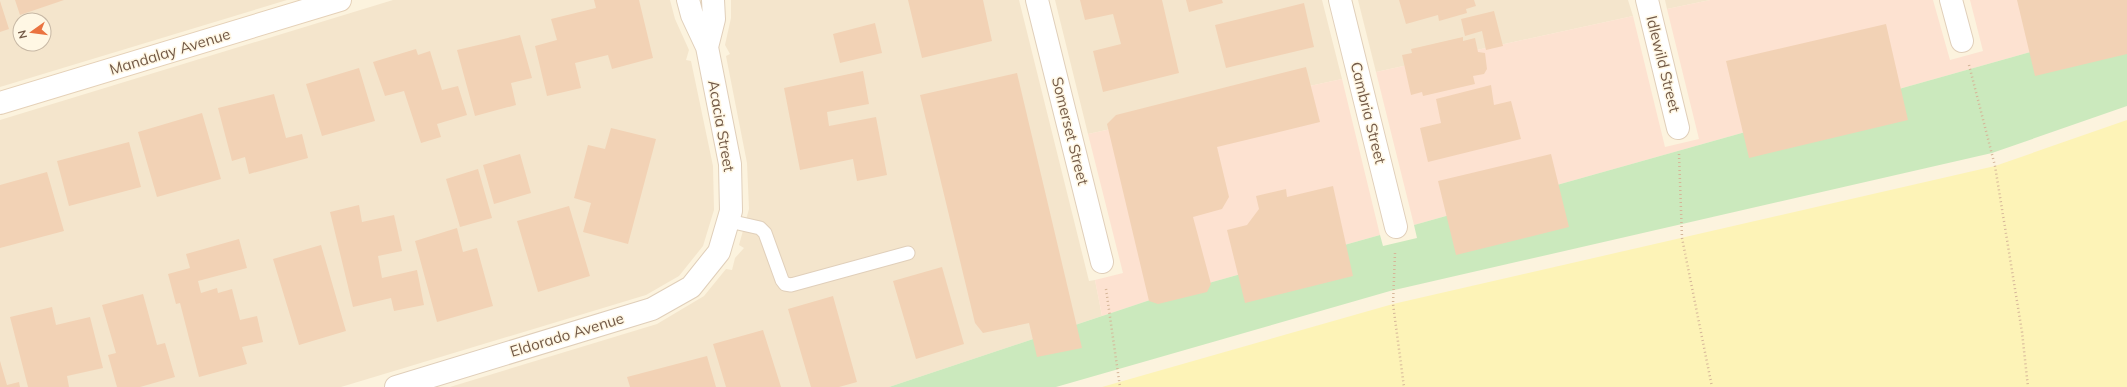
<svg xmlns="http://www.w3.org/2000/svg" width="2127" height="387" font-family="Mulish,sans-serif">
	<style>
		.residential { fill: #f4e5cc; fill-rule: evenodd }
		.commercial { fill: #fde2d1 }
		.green { fill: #cbe9bd }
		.sand { fill: #fdf3b7 }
		.building { fill: #f2d2b5 }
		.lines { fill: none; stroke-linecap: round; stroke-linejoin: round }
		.lane-casing { stroke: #e0cfba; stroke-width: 15 }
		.street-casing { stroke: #e0cfba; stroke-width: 24 }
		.secondary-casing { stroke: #e5d1b8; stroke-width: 24 }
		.path { stroke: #d6b699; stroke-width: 2.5; stroke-dasharray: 1 3; stroke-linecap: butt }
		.lane { stroke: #fff; stroke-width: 13 }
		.street { stroke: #fff; stroke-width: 22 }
		.secondary { stroke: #fff; stroke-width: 22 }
		.labels { text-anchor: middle; stroke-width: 3; stroke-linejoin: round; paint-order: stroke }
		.street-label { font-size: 15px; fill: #725946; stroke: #fff7e4 }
	</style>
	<rect width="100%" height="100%" fill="#fcf3de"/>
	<path class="residential" d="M0 0H287L0 87ZM20 20H44V44H20Z
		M393 0H670L675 19 689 50 686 60 691 61 713 166 714 210 703 246 679 276 646 295 341 387H0V120Z
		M731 0H1019L1089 281 1095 280 1102 316 889 387H450L657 324 704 296 726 269 732 270 735 258 744 248 739 245 749 209 747 163 726 56 730 54 725 45 731 18Z
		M1055 0H1322L1342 79 1088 134Z
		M1358 0H1628L1633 16 1376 72Z
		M1665 0H1710L1667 9Z"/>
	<path class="commercial" d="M1710 0H1933L1950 60 1983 51 1970 0H2127V25L1414 225 1376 72 1633 16 1665 147 1699 139 1667 9Z
		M1342 79 1380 235 1159 297 1102 316 1095 280 1123 273 1088 134Z"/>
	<path class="green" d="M2127 25V106L1992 153 1390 291 1056 387H889L1159 297 1380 235 1383 246 1417 238 1414 225Z"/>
	<path class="sand" d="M2127 120V387H1102L1393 304 1995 166Z"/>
	<path class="building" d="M15 0H64L20 15Z
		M594 0H639L653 58 612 69 608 55 575 63 581 88 547 96 535 46 557 40 551 19 596 8Z
		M908 0H983L992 41 922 58Z
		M1080 0H1162L1179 73 1103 92 1093 51 1121 44 1113 14 1085 20Z
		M1186 0H1222L1223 3 1189 12Z
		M1399 0H1474L1476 6 1466 9 1467 13 1439 21 1438 15 1406 24Z
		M2017 0H2127V54L2035 76Z
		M0 1 9 29 0 32Z
		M1304 3 1314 47 1226 68 1215 25Z
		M1494 11 1503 46 1486 50 1482 31 1465 36 1461 19Z
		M875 23 882 53 840 63 833 34Z
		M1886 24 1908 120 1749 158 1726 61Z
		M520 35 532 78 511 83 516 105 475 116 457 50Z
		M1463 37V41L1475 38 1478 52 1485 53 1487 69 1484 74 1473 76 1475 84 1423 96 1422 92 1411 95 1402 55 1412 53 1411 49Z
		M416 49 418 55 430 51 442 90 458 86 467 115 437 124 441 137 421 143 404 91 385 96 373 62Z
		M1306 67 1320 122 1217 147 1229 197 1222 209 1193 217 1211 284 1207 292 1158 304 1149 301 1107 124 1116 115Z
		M359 68 375 121 322 136 306 84Z
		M863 71 869 104 827 112 829 126 876 117 887 175 857 181 853 159 800 170 784 88Z
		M1017 73 1082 348 1037 357 1029 323 983 333 975 323 920 95Z
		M1491 85 1494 105 1511 101 1521 139 1428 162 1420 128 1441 123 1436 99Z
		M274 94 286 138 302 134 308 158 249 174 245 157 232 161 218 108Z
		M202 113 221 179 157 197 138 132Z
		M611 128 656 139 628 244 583 232 591 203 574 198 588 145 605 149Z
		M129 142 141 187 69 206 57 161Z
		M520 154 531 193 494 204 483 165Z
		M1551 154 1569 227 1456 255 1438 181Z
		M478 169 492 218 460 227 446 179Z
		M47 172 64 231 0 248V185Z
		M1333 186 1353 276 1245 303 1227 230 1247 225 1259 209 1256 196 1286 189 1287 197Z
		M359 205 362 222 394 215 402 251 378 256 382 278 417 270 424 305 394 311 391 298 353 307 330 212Z
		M569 206 590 276 538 292 517 221Z
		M457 228 463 252 477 248 493 306 437 322 415 241Z
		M239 239 247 268 198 281 201 293 217 288 218 293 232 289 240 320 257 316 263 342 242 347 247 364 199 377 180 303 176 304 168 274 190 268 186 254Z
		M321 245 346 331 299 345 273 259Z
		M942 267 964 344 916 359 893 281Z
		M143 294 157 345 165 343 175 377 140 387H117L108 355 116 353 102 305Z
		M833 296 857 382 839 387H811L788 309Z
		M52 307 56 325 90 317 103 368 67 376 69 387H28L10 317Z
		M763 330 781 387H726L713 344Z
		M707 356 716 387H630L627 377Z
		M0 361 7 385 19 382 20 387H0Z"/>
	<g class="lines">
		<g class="lane-casing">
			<path id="lane" d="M729 221 760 228 765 233 782 280 785 284 791 285 908 253"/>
		</g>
		<g class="street-casing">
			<path id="street" d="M1037 0 1102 262
				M1340 0 1396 227
				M1647 0 1678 128
				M1951 0 1962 41
				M707 47 714 19 713 0
				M396 387 652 309 691 287 719 252 731 211 730 164 707 47 692 15 688 0"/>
		</g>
		<g class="secondary-casing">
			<path id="secondary" d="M0 103 340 0"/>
		</g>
		<path class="path" d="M1969 65 1995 166 2022 332 2028 387
			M1679 154 1682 238 1712 387
			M1395 253 1393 304 1404 387
			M1106 289 1120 387"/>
		<use href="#lane" class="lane"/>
		<use href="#street" class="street"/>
		<use href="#secondary" class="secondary"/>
	</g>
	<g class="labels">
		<g class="street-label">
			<text transform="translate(170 52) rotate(-17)" y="5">Mandalay Avenue</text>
			<text transform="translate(1663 64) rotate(76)" y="5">Idlewild Street</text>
			<text transform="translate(1368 113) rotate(76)" y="5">Cambria Street</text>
			<text transform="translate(721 126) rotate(80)" y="5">Acacia Street</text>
			<text transform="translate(1070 131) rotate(76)" y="5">Somerset Street</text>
			<text transform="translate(567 335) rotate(-17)" y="5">Eldorado Avenue</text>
		</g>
	</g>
	<g transform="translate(32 32) rotate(256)"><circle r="19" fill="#fff7e4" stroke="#c7b8a5"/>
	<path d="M0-3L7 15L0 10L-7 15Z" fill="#ea7340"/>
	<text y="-6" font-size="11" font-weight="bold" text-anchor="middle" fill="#725946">N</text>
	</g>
</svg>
